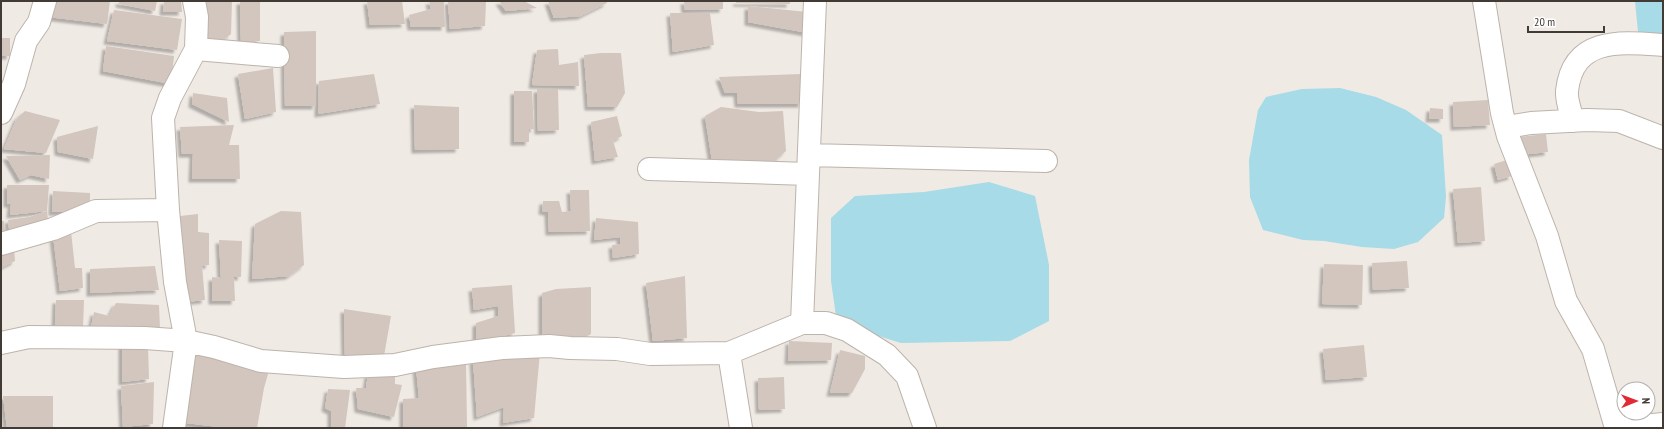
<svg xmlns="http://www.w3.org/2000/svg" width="1664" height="429" font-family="'PT Sans Narrow',sans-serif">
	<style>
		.water { fill: #a6dbe7 }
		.building { fill: #d3c6be; filter: url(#shadow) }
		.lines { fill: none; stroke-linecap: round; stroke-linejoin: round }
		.minor-casing { stroke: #bdb3ab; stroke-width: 24 }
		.minor { stroke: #fff; stroke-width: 22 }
	</style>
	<defs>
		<filter id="shadow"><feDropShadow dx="-3.5" dy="3.5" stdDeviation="1" flood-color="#0004"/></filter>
	</defs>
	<rect width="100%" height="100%" fill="#f0eae4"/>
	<path class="water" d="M1635 1H1663V37L1638 32Z
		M1340 88 1376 97 1406 110 1442 135 1446 197 1444 218 1418 242 1394 249 1362 247 1324 241 1303 240 1263 230 1250 197 1249 160 1258 110 1266 97 1302 89Z
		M989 182 1035 196 1049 265V321L1010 341 901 343 872 334 836 316 831 281V218L855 196 924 192Z"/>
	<path class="building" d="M55 1H110L107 24 48 17Z
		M119 1H157L155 11 119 4Z
		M164 1H181L182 12H163Z
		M205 1H232L231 34 223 40H206Z
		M240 1H260V41L241 42Z
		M367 1H402L405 24 370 25Z
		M429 1H444L445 27H411L409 15 431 9Z
		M448 1H486L485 26 450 29Z
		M499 1H524L537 8 506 11Z
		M548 1H606L607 3 581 16 554 18Z
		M684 1H723V9L685 10Z
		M737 1H790V4L736 3Z
		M748 6 807 12 808 33 748 22Z
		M114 10 182 19 177 50 107 41Z
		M670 13H710L714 45 673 52Z
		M316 31V106H285L284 32Z
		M1 38H10V56H1Z
		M106 46 174 56 171 84 103 71Z
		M558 49 559 65 578 62 579 86 532 85 537 50Z
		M601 53H621L625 93 617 107H588L584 55Z
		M273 68 276 112 245 119 238 74Z
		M374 74 380 104 318 114 319 81Z
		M801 74 802 104H738L737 93H725L719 77Z
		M537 89H558L559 130 538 131Z
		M514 91H532L534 129H529V142H514Z
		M193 93 227 98 229 122 192 104Z
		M1488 100 1490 125 1454 127 1453 102Z
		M414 105 459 107V149L415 150Z
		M721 107 759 112 783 111 786 151 765 170 712 161 705 116Z
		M1430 108 1443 109V119H1429Z
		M25 111 60 120 46 153 4 149 17 118Z
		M617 116 622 136 613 141 618 157 595 161 591 122Z
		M234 125 229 145H239L240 179H192L193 154H182L180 127Z
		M98 126 93 159 58 152 57 137Z
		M1546 134 1548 152 1521 155 1519 137Z
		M50 155 49 179 31 175 20 180 6 156Z
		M1507 160 1512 176 1498 180 1494 164Z
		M7 185H49L47 211 10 215 11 204H7Z
		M1481 187 1485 241 1458 243 1453 189Z
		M570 190H589L590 231 549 232 548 212 542 211 543 201H559L562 212 571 211Z
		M53 191 90 193V212H52Z
		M47 211 49 228 10 237 8 220 29 217Z
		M281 211 301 212 304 265 289 276 252 279 255 224Z
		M198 214V232L209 233V265L202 266 205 300 185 302 180 216Z
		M596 218 638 222 639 254 613 258 612 245 620 244V237L594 240Z
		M1 221H4L6 241 1 242Z
		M71 231 75 268H82L83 288 60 291 53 236Z
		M219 240 242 241 241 277H234L235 301H212V277L221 278Z
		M14 248 15 261 1 268V252Z
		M1407 261 1409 288 1373 290 1372 263Z
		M1324 264 1363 265 1362 305 1322 304Z
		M155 266 159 290 90 293V269Z
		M685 276 687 338 653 341 646 283Z
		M512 285 515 333 476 343V323L498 316V306L474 310 472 288Z
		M591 287V334L574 343 542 339V293L556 289Z
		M56 300H84L83 328 55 329Z
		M116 303 159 305 160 329 91 328 94 312 109 316Z
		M344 309 391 316 384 356 345 358Z
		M789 341 832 343 831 360 788 361Z
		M122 343 148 346 149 379 122 382Z
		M1364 345 1367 377 1326 380 1323 349Z
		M188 350 270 367 264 388 257 428H227L178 422Z
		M840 350 865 356V369L852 393H830Z
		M540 352 534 418 503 423 504 407 477 417 473 360Z
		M466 361 467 428H403V399L419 398 416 367Z
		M395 371V384L402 385 394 417 358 409 356 388H366L368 374Z
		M784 377 785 409 759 410 758 378Z
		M154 382 153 424 123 427 121 386Z
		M328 389 350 390 345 428H331V411L325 408Z
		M3 396H53V428H7Z"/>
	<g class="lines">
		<g class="minor-casing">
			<path id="minor" d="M1484 1 1502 113 1508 136 1547 236 1566 301 1593 349 1616 428
				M196 49 278 56
				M1 113 14 84 26 41 39 22 45 1
				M1573 121C1571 112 1566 100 1567 91 1573 36 1622 42 1663 45
				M1506 127 1531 123 1587 120 1619 121 1663 138
				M809 155 1046 161
				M649 169 808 174
				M1 244 53 229 96 211 168 210
				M802 323H826L847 330 887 355 907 376 925 428
				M1 343 29 337 145 338 186 341 214 347 261 361 344 367 395 365 433 357 502 348 549 346 570 348 617 349 650 354 729 353
				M174 428 186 341 175 282 168 210 163 118 170 98 196 49 197 17 194 1
				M741 428 729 353 802 323 815 1
				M1621 428 1663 424"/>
		</g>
		<use href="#minor" class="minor"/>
	</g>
	<rect width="1664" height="429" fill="none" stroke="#413a35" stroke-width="4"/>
	<g transform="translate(1636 401) rotate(89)"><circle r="19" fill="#ffffff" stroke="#b3b0ae"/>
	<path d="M0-3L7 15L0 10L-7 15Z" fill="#e22936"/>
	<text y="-6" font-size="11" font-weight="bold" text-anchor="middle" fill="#413a35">N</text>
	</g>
	<path d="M1528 26v6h76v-6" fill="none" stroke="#413a35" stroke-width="2"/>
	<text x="1534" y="26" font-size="12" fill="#413a35" stroke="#ffffff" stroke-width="3" paint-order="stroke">20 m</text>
</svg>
